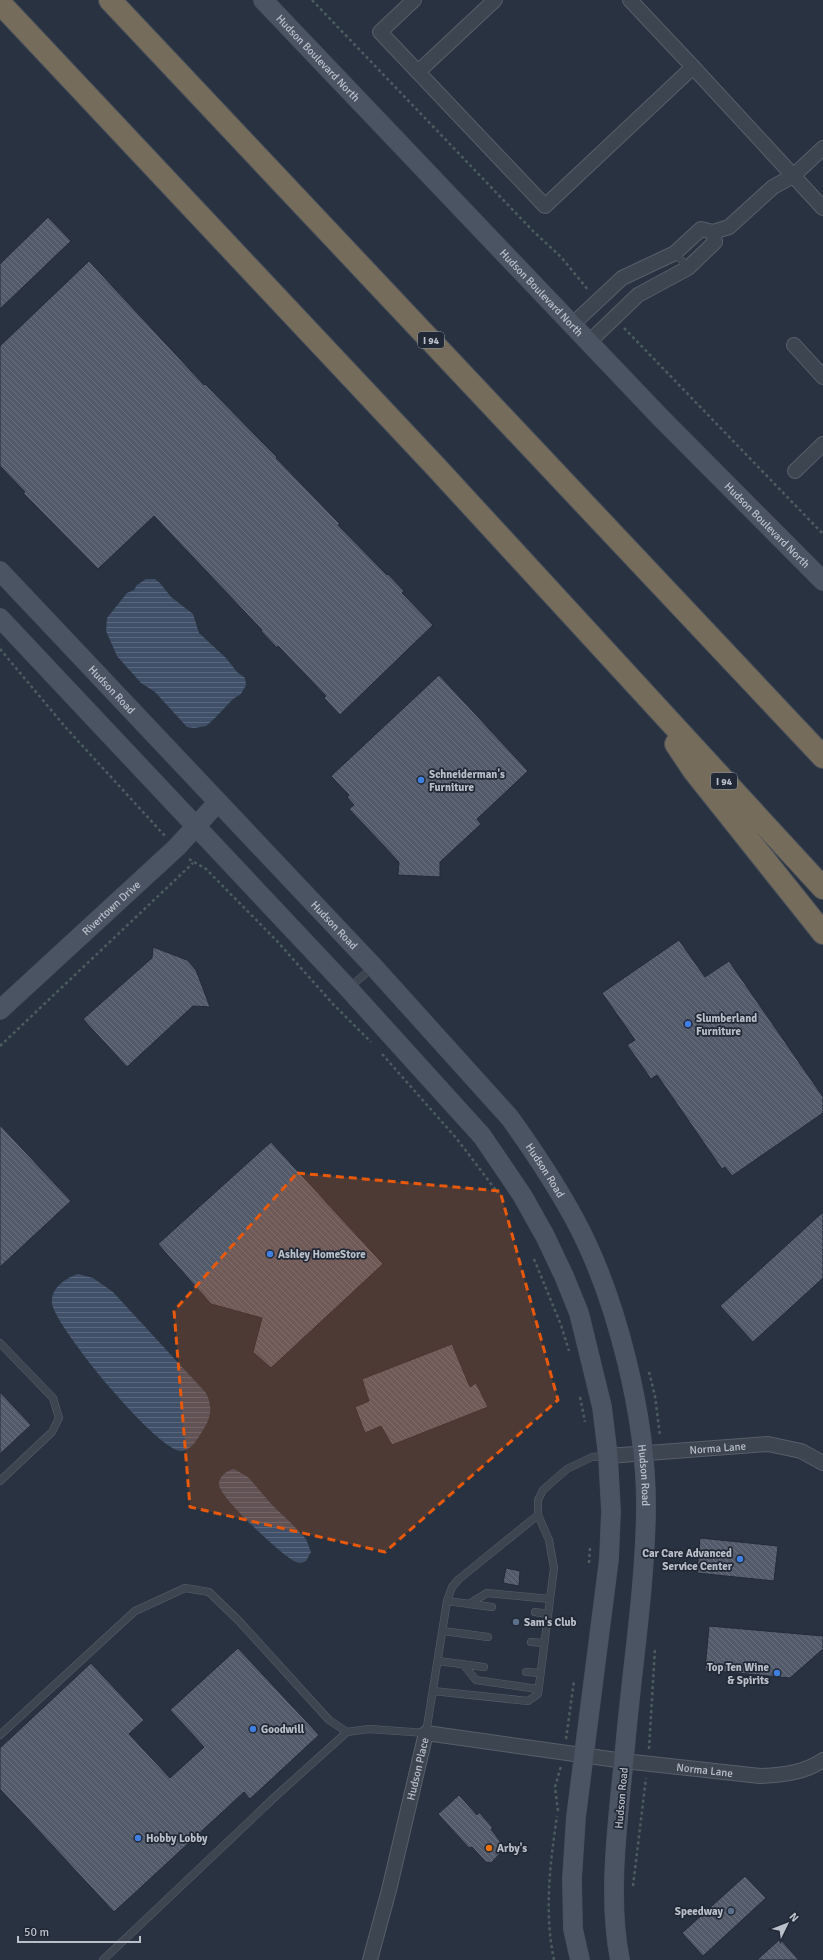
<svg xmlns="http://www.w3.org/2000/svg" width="823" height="1960" font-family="Signika,sans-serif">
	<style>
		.water { fill: url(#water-rules) }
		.building { fill: url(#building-back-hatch); stroke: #242b38 }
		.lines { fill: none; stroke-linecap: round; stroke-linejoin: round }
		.lane-casing { stroke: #585f6b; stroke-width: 8 }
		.street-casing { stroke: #585f6b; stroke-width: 16 }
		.secondary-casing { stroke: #474d5a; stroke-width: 20 }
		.highway-casing { stroke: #484f5b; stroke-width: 24 }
		.path { stroke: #4b5d60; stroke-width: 2.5; stroke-dasharray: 3 3; stroke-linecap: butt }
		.lane { stroke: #3d4550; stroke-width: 7 }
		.street { stroke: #3d4550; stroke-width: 14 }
		.secondary { stroke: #4b5463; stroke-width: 19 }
		.highway { stroke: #756c5b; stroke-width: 22 }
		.marked { fill: #e8590c; fill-opacity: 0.2; stroke: #e8590c; stroke-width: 3; stroke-dasharray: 8 5; stroke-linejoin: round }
		.shop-dot { fill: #3f7fe0; stroke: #222936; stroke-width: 1.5 }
		.service-dot { fill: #5c6f8a; stroke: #222936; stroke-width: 1.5 }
		.food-dot { fill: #e8710a; stroke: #222936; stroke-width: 1.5 }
		.labels { text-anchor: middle; stroke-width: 3.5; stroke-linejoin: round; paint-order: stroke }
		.shield { fill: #222936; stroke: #8c939e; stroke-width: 1 }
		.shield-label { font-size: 10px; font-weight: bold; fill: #bac0ca }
		.street-label { font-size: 11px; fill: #bac0ca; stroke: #222936 }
		.poi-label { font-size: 11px; font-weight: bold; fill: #bac0ca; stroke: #222936; text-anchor: start }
	</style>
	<defs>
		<pattern id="water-rules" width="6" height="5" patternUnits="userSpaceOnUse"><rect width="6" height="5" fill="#405068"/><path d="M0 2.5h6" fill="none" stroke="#5a677c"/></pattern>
		<pattern id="building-back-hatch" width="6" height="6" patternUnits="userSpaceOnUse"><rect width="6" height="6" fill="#535b6b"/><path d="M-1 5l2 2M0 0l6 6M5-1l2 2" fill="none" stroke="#6a717f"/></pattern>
	</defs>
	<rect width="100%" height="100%" fill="#293240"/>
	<path class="water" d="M146 579H155L160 583 171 597 193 614 199 633 226 658 237 672 245 678 246 685 241 694 233 699 215 718 206 726 194 728 187 727 155 692 141 683 117 656 106 631 107 618 127 593 134 590 137 585Z
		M78 1274 93 1278 113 1292 206 1393C213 1407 211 1418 203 1430 198 1438 191 1452 180 1451 154 1447 57 1329 52 1304 50 1289 65 1278 78 1274Z
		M234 1469 248 1477 272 1505 291 1523 306 1539 311 1552 306 1561C302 1563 298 1563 294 1561 281 1554 221 1499 219 1485 218 1477 227 1470 234 1469Z"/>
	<path class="building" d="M48 217 71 241 0 309V264Z
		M89 261 204 385 205 384 261 441 277 457 276 458 340 524 338 525 387 575 388 574 404 591 402 593 433 625 340 715 324 698 326 696 278 646 277 648 261 631 262 630 154 516 98 569 23 493 25 492 0 466V346Z
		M439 675 528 771 477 819 481 824 440 862V877L398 875 399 862 349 809 354 805 347 797 349 795 331 776Z
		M679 940 705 977 729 961 823 1097V1113L732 1176 725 1167 722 1169 657 1075 651 1079 627 1045 635 1040 602 993Z
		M153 947 187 960 196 970 210 1007 193 1006 127 1067 83 1019 152 958Z
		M0 1125 71 1201 0 1267Z
		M271 1142 383 1264 271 1368 253 1352 262 1318 211 1304 158 1244Z
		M823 1212V1278L753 1342 720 1306Z
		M452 1344 470 1387 476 1383 488 1407 392 1445 381 1426 365 1433 355 1407 369 1401 362 1379Z
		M0 1392 31 1425 0 1454Z
		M700 1538 778 1546 774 1581 697 1573Z
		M506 1568 520 1571 519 1586 503 1583Z
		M709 1626 823 1636V1649L790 1678 705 1670Z
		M238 1648 319 1735 250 1799 244 1792 114 1912 0 1789V1748L91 1663 144 1720 129 1734 170 1778 204 1747 170 1710Z
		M459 1795 477 1815 479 1812 493 1828 491 1829 505 1848 491 1863 486 1862 472 1847 469 1848 438 1814Z
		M745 1876 766 1898 703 1956 682 1933Z
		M780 1939 799 1960H757Z"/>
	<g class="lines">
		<g class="lane-casing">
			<path id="lane" d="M675 253 688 268
				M349 988 373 967
				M0 1343 53 1398 59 1418 52 1432 0 1481
				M447 1601 492 1607
				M469 1604 487 1593 550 1599
				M535 1612 548 1614
				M443 1631 488 1637
				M531 1642 544 1643
				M438 1661 484 1667
				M463 1664 476 1680 538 1689
				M526 1672 540 1673
				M433 1691 528 1701 538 1694 554 1568 549 1540 538 1515
				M0 1735 135 1611 185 1588 209 1592 239 1621 329 1720 347 1732
				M103 1960 277 1795 347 1732 369 1729 426 1733 447 1601 452 1587 459 1579 538 1515V1500L543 1490 567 1469 592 1457 607 1456"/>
		</g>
		<g class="street-casing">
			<g id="street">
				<path d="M414 0 380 32 545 206 693 67 630 0"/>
				<path d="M693 67 823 208"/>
				<path d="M418 72 495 0"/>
				<path d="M573 324 622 278 675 253 701 229 713 232 729 227 773 187 793 176 823 148"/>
				<path d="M589 342 638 295 688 268 715 242 713 232"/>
				<path d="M794 345 823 377"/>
				<path d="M795 471 823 444"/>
				<path id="s1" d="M608 1456 768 1444 801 1451 823 1463"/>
				<path id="s2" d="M370 1960 389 1890 426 1733 624 1761 760 1776C782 1775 804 1773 823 1760"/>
			</g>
		</g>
		<g class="secondary-casing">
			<g id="secondary">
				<path id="s3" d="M263 0 660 417 823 581"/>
				<path id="s4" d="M0 571 373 966 510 1118C533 1150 555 1183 574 1218 617 1297 647 1420 646 1510 645 1585 633 1662 626 1737 620 1807 606 1891 620 1960"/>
				<path d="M0 618 348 988 482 1136 522 1195 545 1236 564 1276 579 1313 602 1407 608 1456 611 1511 609 1559 576 1817 572 1879 573 1929 580 1960"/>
				<path id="s5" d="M0 1010 177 847 218 802"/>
			</g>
		</g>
		<g class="highway-casing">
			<path id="highway" d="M110 0 823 757
				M0 3 436 467 823 888
				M676 744 694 771 823 933"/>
		</g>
		<path class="path" d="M312 0 533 231 561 257 589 291
			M624 328 823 534
			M0 649 67 729 165 836
			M189 859 206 869 276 940 333 1004 371 1042
			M0 1046 193 863
			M382 1054 457 1139 498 1193
			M534 1259 561 1325 569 1351
			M649 1372 655 1396 660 1436
			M580 1397 585 1422
			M589 1563 590 1548
			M566 1739 574 1681
			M649 1749 655 1648
			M558 1811 555 1787 561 1766
			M633 1886 646 1778
			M554 1960C544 1912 550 1864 557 1816"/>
		<use href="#lane" class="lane"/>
		<use href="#street" class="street"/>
		<use href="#secondary" class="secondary"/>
		<use href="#highway" class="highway"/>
	</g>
	<path class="marked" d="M297 1173 500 1191 558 1400 385 1552 190 1507 174 1311Z"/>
	<g class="shop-dot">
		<circle cx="421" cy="780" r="4"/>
		<circle cx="688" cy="1024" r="4"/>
		<circle cx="270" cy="1254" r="4"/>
		<circle cx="740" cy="1559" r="4"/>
		<circle cx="777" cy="1673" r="4"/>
		<circle cx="253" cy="1729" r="4"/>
		<circle cx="138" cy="1838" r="4"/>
	</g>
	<g class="service-dot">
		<circle cx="516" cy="1622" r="4"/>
		<circle cx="731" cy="1911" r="4"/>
	</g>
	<circle class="food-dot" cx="489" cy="1848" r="4"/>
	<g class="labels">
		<g class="shield">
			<rect x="418" y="332" width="26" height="16" rx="3"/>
			<rect x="711" y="773" width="26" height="16" rx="3"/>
		</g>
		<g class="shield-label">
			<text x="431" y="344">I 94</text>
			<text x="724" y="785">I 94</text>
		</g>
		<g class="street-label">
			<text dy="4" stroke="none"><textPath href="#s3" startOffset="80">Hudson Boulevard North</textPath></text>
			<text dy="4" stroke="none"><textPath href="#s3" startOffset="404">Hudson Boulevard North</textPath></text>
			<text dy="4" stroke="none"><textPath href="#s3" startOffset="728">Hudson Boulevard North</textPath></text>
			<text dy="4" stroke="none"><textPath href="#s4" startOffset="163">Hudson Road</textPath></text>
			<text dy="4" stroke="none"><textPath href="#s5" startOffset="151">Rivertown Drive</textPath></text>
			<text dy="4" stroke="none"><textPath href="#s4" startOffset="487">Hudson Road</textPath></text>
			<text dy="4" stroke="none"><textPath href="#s4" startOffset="811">Hudson Road</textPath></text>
			<text dy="4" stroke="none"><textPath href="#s1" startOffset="110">Norma Lane</textPath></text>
			<text dy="4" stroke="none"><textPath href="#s4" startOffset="1135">Hudson Road</textPath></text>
			<text dy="4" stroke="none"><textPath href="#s2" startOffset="197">Hudson Place</textPath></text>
			<text dy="4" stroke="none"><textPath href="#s2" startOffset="515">Norma Lane</textPath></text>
			<text transform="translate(621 1798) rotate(-85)" y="4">Hudson Road</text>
		</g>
		<g class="poi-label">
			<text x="429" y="778">Schneiderman's<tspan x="429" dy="13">Furniture</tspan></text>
			<text x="696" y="1022">Slumberland<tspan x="696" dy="13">Furniture</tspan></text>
			<text x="278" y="1258">Ashley HomeStore</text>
			<text x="732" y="1557" text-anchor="end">Car Care Advanced<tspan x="732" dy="13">Service Center</tspan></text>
			<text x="524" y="1626">Sam's Club</text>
			<text x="769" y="1671" text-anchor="end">Top Ten Wine<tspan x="769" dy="13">&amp; Spirits</tspan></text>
			<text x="261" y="1733">Goodwill</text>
			<text x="146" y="1842">Hobby Lobby</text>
			<text x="497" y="1852">Arby's</text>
			<text x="723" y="1915" text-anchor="end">Speedway</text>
		</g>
	</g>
	<g transform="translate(787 1924) rotate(47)" stroke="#222936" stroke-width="3" paint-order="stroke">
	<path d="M0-3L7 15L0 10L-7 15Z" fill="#bac0ca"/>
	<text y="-6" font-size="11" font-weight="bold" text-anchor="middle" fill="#bac0ca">N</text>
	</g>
	<path d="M18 1936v6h122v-6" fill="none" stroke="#bac0ca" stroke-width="2"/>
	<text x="24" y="1936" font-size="12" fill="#bac0ca" stroke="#222936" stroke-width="3" paint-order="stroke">50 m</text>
</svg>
